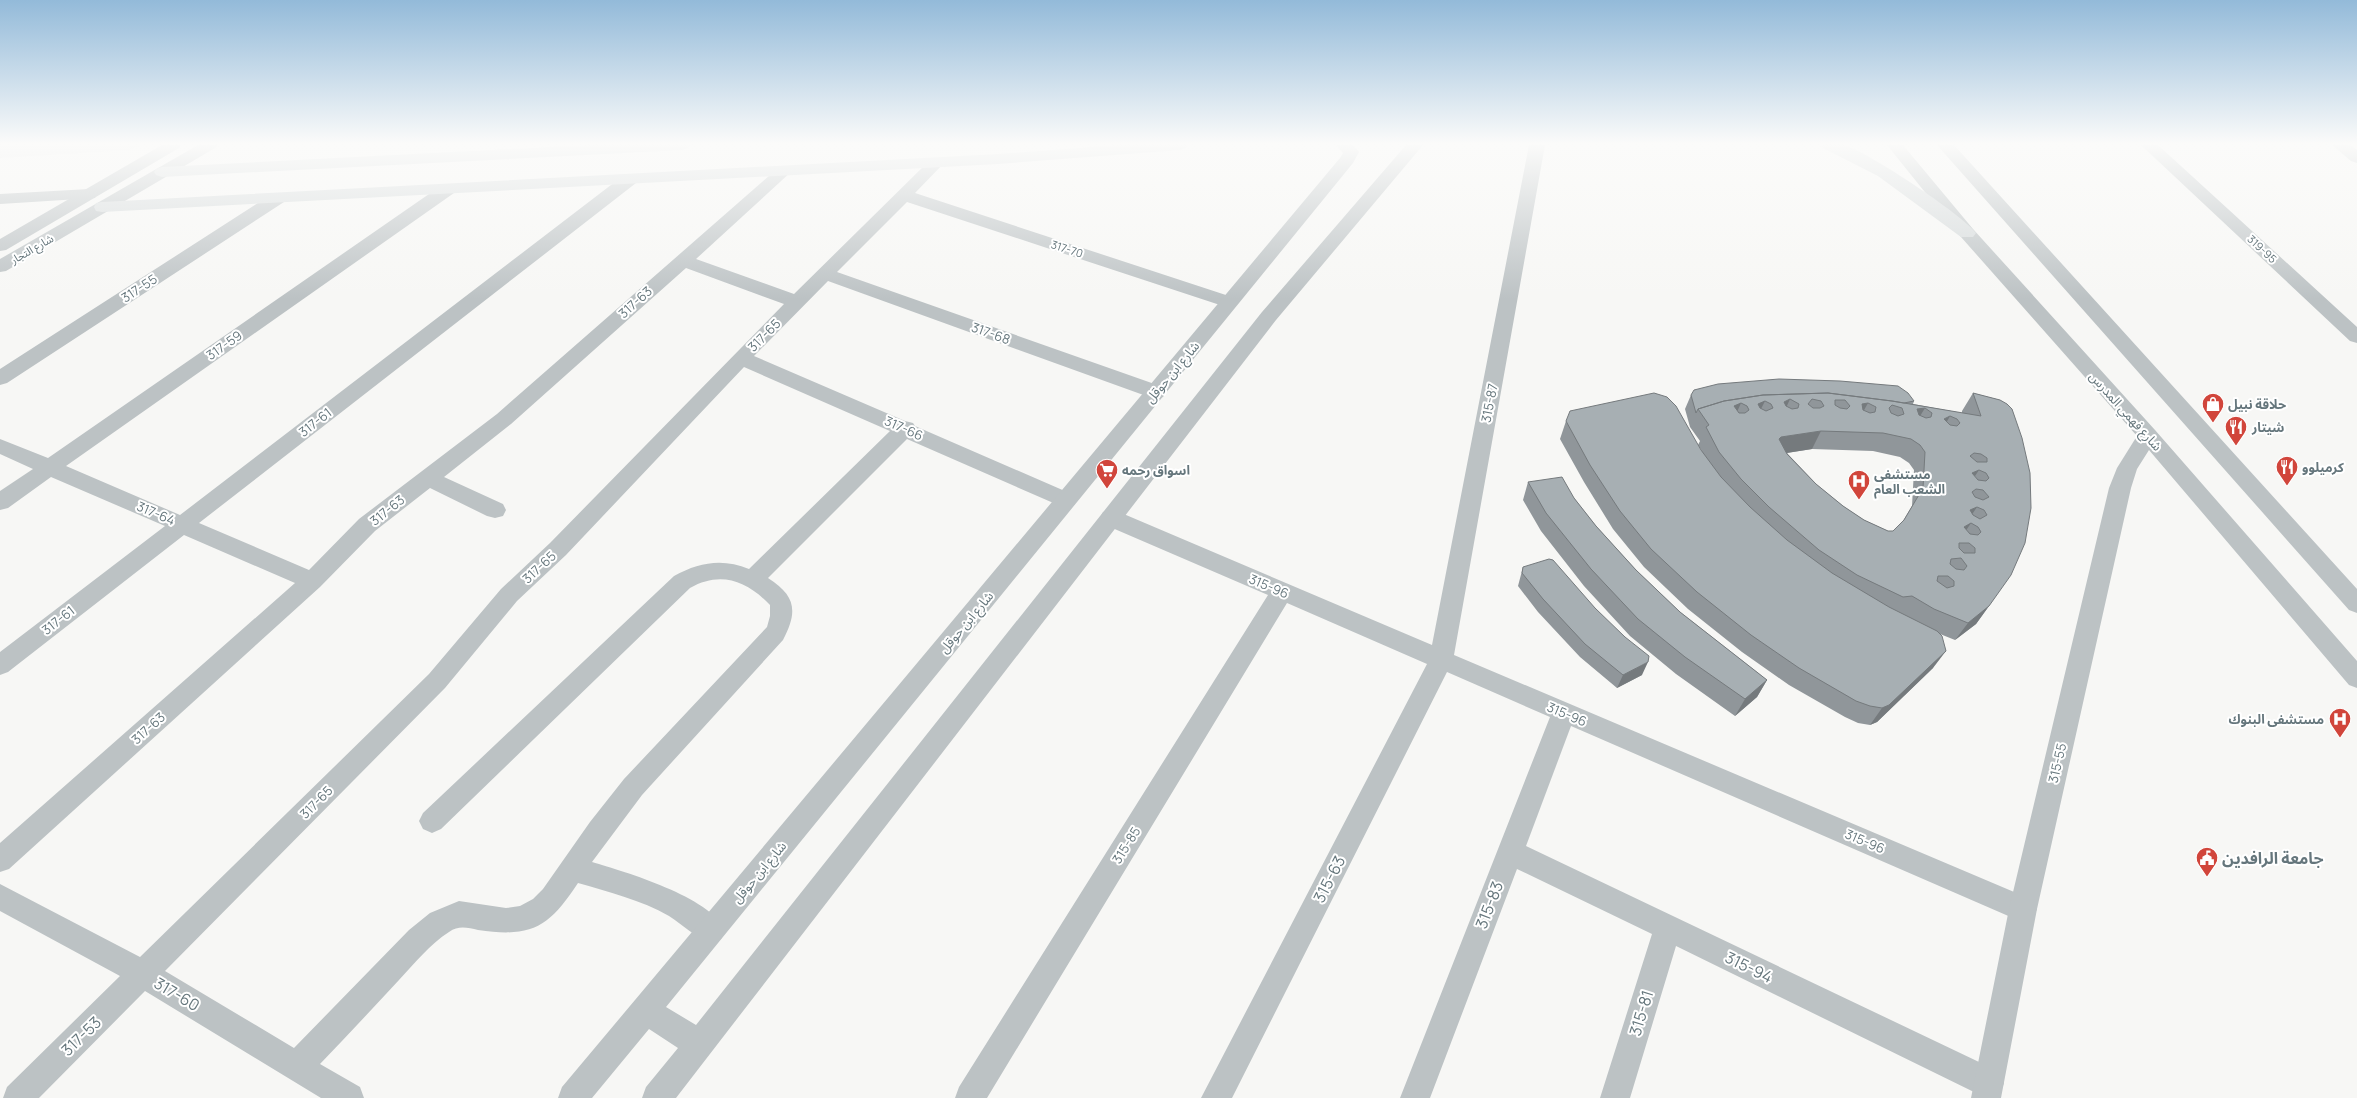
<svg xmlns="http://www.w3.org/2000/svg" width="2357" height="1098" font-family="Manrope,'Noto Sans Arabic',sans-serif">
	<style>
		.built { fill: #e8e8e8 }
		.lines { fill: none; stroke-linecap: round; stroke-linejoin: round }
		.minor { fill: #bcc2c4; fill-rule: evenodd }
		.tertiary { fill: #bcc2c4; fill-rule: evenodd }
		.secondary { fill: #d4d9da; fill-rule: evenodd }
		.wall { fill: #90969a; fill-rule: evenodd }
		.shaded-wall { fill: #757a7d }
		.building { fill: #a7afb3; stroke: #757a7d; fill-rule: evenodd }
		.labels { text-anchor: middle; stroke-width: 4; stroke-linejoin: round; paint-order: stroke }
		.far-street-label { font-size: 11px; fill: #65767c; stroke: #fff }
		.street-label { font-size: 13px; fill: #65767c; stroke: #fff }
		.poi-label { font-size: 13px; font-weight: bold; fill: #65767c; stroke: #fff; text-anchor: start }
		.near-poi-label { font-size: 16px; font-weight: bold; fill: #65767c; stroke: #fff; text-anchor: start }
		.near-street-label { font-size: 16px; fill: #65767c; stroke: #fff }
	</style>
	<rect width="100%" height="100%" fill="#f7f7f5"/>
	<path class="built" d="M0 145H139L130 150 0 158Z"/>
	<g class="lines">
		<path class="minor" d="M1529 145H1545L1454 655 2033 900 2037 909 2033 918 2023 922 2013 918 1571 726 1526 846 2000 1072 2004 1083 2000 1094 1989 1098 1978 1094 1676 946 1630 1098H1600L1652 934 1517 869 1430 1098H1400L1550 717 1447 672 1232 1098H1201L1427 664 1287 603 987 1098H955L959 1087 1268 595 1103 524 1100 518 1103 512 1111 510 1119 512 1432 645Z
			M2141 145H2158L2357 327V343L2350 341Z
			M2332 145H2350L2357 150V163L2351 161Z
			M936 158 942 160 944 163 915 193 1235 298 1238 302 1235 306 1229 308 1223 306 907 202 837 272 1163 387 1166 392 1163 397 1156 399 1149 397 828 281 754 356 905 421 913 423 915 426 1074 495 1077 500 1074 505 1066 508 1058 505 907 439 768 578C796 596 798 611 783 640L642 795 592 862C626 872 710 897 725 930L721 939 711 943C695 937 683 925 669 916 641 900 609 892 578 883 549 927 532 938 478 930 468 928 459 925 449 932 430 944 415 963 399 980 373 1008 347 1036 320 1064L360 1087 364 1098H321L145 991 39 1098H3L7 1087 120 976 0 911V884L140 957 429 674 501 589 550 543 784 304 686 268 511 424 444 477 503 504 506 510 503 516 495 518 487 516 430 488 375 531 320 587 9 869 0 872V843L295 583 184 535 8 672 0 675V652L165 526 51 477 8 508 0 510V491L33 469 0 454V439L48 458 442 185H454L456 189 454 193 66 466 180 515 624 175H636L638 179 636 183 199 523 309 570 359 519 497 414 778 168H790L792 171 696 259 794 294 930 160ZM744 367 890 431 749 569C723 558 699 562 674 576L423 813 419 821 423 829 432 833 441 829 690 588C720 571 746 580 770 605V616L767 627 624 779 590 822 543 889 533 899 520 906 506 908 459 901 430 913 409 930 294 1048 165 971 445 688 517 601 566 555Z
			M89 189 95 190 97 194 95 198 0 204V194Z
			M278 193 284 194 286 198 284 202 7 383 0 385V369L272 194Z"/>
		<path class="tertiary" d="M162 145H181L179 148 6 250 0 251V239Z
			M198 145H217L215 148 6 271 0 272V259Z
			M1336 145H1353L1359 152 1353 163 666 1007 696 1025 1262 312 1406 145H1423L1276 320 676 1098H642L646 1087 678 1048 649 1029 592 1098H558L562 1087 635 1000 1340 158 1343 153Z
			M1887 145H1903L1973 229 2155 430 2357 661V688L2349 685 2149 450 2137 469 2131 488 2037 909 2001 1098H1971L2009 909 2109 488 2117 468 2137 436 1961 237Z
			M1937 145H1954L2357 589V613L2349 610Z"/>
		<path class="secondary" d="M590 145H690L688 148 682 150 162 177 156 175 154 172 156 169 162 167Z
			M1118 145H1188L1186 148 1180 150 998 164 102 212 96 211 94 207 96 203 102 202 998 154Z
			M1821 145C1828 145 1836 144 1843 145 1864 149 1963 215 1976 233L1973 237H1961L1878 176 1823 148Z"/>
	</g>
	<path class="wall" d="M1973 393 2000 400 1989 606 1976 624 1955 640 1940 634 1933 668 1877 722 1870 725 1858 723 1845 717 1789 685 1742 652 1688 609 1644 567 1613 529 1584 482 1560 439 1566 421 1702 451 1698 445 1700 441 1690 427 1685 409 1691 395 1914 401 1913 404 1962 413V411ZM1812 449 1873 451 1900 457 1909 463 1914 470 1912 506 1903 521 1893 531H1888L1864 520 1843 506 1816 484 1787 453Z
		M1528 482 1574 498 1596 526 1636 570 1680 612 1767 680 1757 697 1735 716 1676 674 1630 636 1584 586 1541 531 1523 500Z
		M1523 567 1642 675 1617 688 1580 657 1538 612 1518 586Z"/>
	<path class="shaded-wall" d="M1790 399 1782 417 1784 402Z
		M1765 401 1756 419 1749 410 1747 406 1741 403 1733 421 1722 405Z
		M1868 403 1858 421 1862 404Z
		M1925 408 1914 426 1917 409Z
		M1950 416 1940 434 1944 419Z
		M1821 431 1812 449 1773 455 1779 439 1781 437Z
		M1979 470 1967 488 1972 473Z
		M1977 507 1965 525 1970 510Z
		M1971 523 1959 541 1964 527Z
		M1989 606 1976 624 1955 640 1968 623Z
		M1946 651 1933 668 1877 722 1870 725 1882 708Z
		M1648 662 1642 675 1617 688 1623 675Z
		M1767 680 1757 697 1735 716 1745 699Z"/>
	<path class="building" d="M1779 379 1840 381 1898 386 1908 393 1914 401 1904 403 1892 401 1828 393 1763 395 1724 401 1698 409 1696 413 1691 395 1694 390 1718 384Z
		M1654 393 1667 397 1676 406 1701 450 1721 477 1750 507 1787 540 1832 573 1889 607 1937 631 1942 636 1946 651 1889 705 1882 708 1870 706 1856 701 1799 668 1751 635 1697 592 1651 549 1620 511 1590 465 1566 421 1570 411Z
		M1828 393 1892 401 1981 416 1973 393 2000 400 2007 404 2012 409 2022 438 2030 473 2031 508 2025 543 2011 575 1989 606 1968 623 1934 609 1912 596 1903 597 1857 575 1819 550 1769 507 1741 479 1719 452 1706 427 1709 425 1698 409 1724 401 1763 395ZM1790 399 1799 404 1798 408 1792 409 1786 406 1784 402ZM1812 399 1821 401 1824 406 1820 408H1813L1808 404ZM1835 400H1845L1850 406 1847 409 1840 408 1835 405ZM1765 401 1771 404 1773 408 1766 411 1760 408 1758 404ZM1741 403 1747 406 1749 410 1745 413H1739L1734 406ZM1868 403 1876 407 1875 412 1870 413 1863 410 1862 404ZM1892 405 1902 408 1904 414 1898 416 1891 413 1889 408ZM1925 408 1932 413 1931 417 1926 418 1919 415 1917 409ZM1950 416 1957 419 1960 423 1957 426 1950 425 1944 419ZM1821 431 1883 433 1911 439 1920 445 1925 452 1923 488 1904 520 1893 531H1888L1864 520 1843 506 1816 484 1787 454 1779 439 1781 437ZM1974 453 1981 454 1987 458V462H1977L1970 456ZM1979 470 1986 473 1989 478 1986 481 1978 480 1972 473ZM1976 489 1983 490 1989 497 1983 500 1975 497 1972 492ZM1977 507 1984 510 1987 515 1980 519 1973 515 1970 510ZM1971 523 1978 527 1981 532 1978 535 1970 534 1964 527ZM1959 543H1969L1975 548V553H1964L1959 548ZM1961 558 1967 566 1964 570 1956 569 1950 564 1951 559ZM1938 576H1948L1954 581V586L1947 588 1937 581Z
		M1562 477 1574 498 1596 526 1636 570 1680 612 1767 680 1745 699 1685 657 1638 619 1591 569 1546 513 1528 482Z
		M1549 559 1553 560 1595 608 1625 637 1649 656 1648 662 1623 675 1585 644 1543 599 1522 573 1523 567Z"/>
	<linearGradient id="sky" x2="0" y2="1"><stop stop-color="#93bad9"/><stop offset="0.48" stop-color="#fbfbfa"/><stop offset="1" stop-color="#fbfbfa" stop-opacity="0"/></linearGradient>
	<rect width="2357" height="299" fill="url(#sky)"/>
	<defs>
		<g id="shop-pin" transform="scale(1.15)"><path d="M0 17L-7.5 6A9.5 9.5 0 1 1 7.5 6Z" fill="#d1453b" stroke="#fff"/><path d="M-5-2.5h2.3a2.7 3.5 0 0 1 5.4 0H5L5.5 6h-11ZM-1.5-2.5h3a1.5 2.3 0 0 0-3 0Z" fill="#fff"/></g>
		<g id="restaurant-pin" transform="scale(1.15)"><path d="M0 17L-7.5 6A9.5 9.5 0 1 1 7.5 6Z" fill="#d1453b" stroke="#fff"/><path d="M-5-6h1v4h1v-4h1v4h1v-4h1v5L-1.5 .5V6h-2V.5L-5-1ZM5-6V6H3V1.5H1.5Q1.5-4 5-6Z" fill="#fff"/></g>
		<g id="supermarket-pin" transform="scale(1.15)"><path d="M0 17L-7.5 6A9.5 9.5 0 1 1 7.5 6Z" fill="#d1453b" stroke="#fff"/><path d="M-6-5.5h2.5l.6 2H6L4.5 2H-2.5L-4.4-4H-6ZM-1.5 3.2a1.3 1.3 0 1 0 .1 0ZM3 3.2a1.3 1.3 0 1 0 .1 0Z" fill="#fff"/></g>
		<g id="hospital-pin" transform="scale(1.15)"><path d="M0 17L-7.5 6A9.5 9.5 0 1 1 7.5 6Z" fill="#d1453b" stroke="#fff"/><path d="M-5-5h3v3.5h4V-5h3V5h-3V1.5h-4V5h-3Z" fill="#fff"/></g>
		<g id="civic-pin" transform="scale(1.15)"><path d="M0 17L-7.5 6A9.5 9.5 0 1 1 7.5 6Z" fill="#d1453b" stroke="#fff"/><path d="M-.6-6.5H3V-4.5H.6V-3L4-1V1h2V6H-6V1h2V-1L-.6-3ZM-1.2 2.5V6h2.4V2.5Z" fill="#fff"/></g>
	</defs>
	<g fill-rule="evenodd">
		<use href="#shop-pin" x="2213" y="404"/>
		<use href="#restaurant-pin" x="2236" y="427"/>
		<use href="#restaurant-pin" x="2287" y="467"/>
		<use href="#supermarket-pin" x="1107" y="470"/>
		<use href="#hospital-pin" x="1859" y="481"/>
		<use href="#hospital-pin" x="2340" y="719"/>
		<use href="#civic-pin" x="2207" y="858"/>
	</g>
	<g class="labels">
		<g class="far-street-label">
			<text transform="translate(32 249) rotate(-30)" y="4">شارع التجار</text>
			<text transform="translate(1067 249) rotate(18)" y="4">317-70</text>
			<text transform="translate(2262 249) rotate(43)" y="4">319-95</text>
		</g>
		<g class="street-label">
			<text transform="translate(139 288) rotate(-33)" y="5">317-55</text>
			<text transform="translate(635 302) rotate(-42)" y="5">317-63</text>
			<text transform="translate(991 333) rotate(20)" y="5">317-68</text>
			<text transform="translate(764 335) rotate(-45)" y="5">317-65</text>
			<text transform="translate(224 345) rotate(-35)" y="5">317-59</text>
			<text transform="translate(1172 372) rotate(-50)" y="5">شارع ابن حوقل</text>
			<text transform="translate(1489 403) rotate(-79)" y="5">315-87</text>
			<text transform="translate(2126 411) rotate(48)" y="5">شارع فهمي المدرس</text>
			<text transform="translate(315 422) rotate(-38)" y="5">317-61</text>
			<text transform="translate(904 428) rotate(24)" y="5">317-66</text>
			<text transform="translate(387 510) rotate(-39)" y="5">317-63</text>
			<text transform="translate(156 513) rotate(23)" y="5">317-64</text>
			<text transform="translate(539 567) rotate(-43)" y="5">317-65</text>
			<text transform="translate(1269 586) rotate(23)" y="5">315-96</text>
			<text transform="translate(58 620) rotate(-38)" y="5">317-61</text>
			<text transform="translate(966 622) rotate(-50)" y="5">شارع ابن حوقل</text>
			<text transform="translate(1567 714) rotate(23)" y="5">315-96</text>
			<text transform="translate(148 728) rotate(-42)" y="5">317-63</text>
			<text transform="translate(2057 763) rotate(-77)" y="5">315-55</text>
			<text transform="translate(316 802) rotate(-45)" y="5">317-65</text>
			<text transform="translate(1865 841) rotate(23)" y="5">315-96</text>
			<text transform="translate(1126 845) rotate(-58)" y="5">315-85</text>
			<text transform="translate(759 872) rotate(-50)" y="5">شارع ابن حوقل</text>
		</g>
		<g class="poi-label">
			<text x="2228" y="409">حلاقة نبيل</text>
			<text x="2252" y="432">شيتار</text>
			<text x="2302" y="472">كرميلوو</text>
			<text x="1122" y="475">اسواق رحمه</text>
			<text x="1874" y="479">مستشفى<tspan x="1874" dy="15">الشعب العام</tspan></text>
			<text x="2324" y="724" text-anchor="end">مستشفى البنوك</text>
		</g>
		<g class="near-poi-label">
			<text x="2222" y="864">جامعة الرافدين</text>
		</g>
		<g class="near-street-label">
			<text transform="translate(1329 879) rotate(-63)" y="6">315-63</text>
			<text transform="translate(1489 905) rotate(-69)" y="6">315-83</text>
			<text transform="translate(1749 967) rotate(26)" y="6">315-94</text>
			<text transform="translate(177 994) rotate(31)" y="6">317-60</text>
			<text transform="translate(1641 1013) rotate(-73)" y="6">315-81</text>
			<text transform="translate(81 1036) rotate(-44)" y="6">317-53</text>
		</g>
	</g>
</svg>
